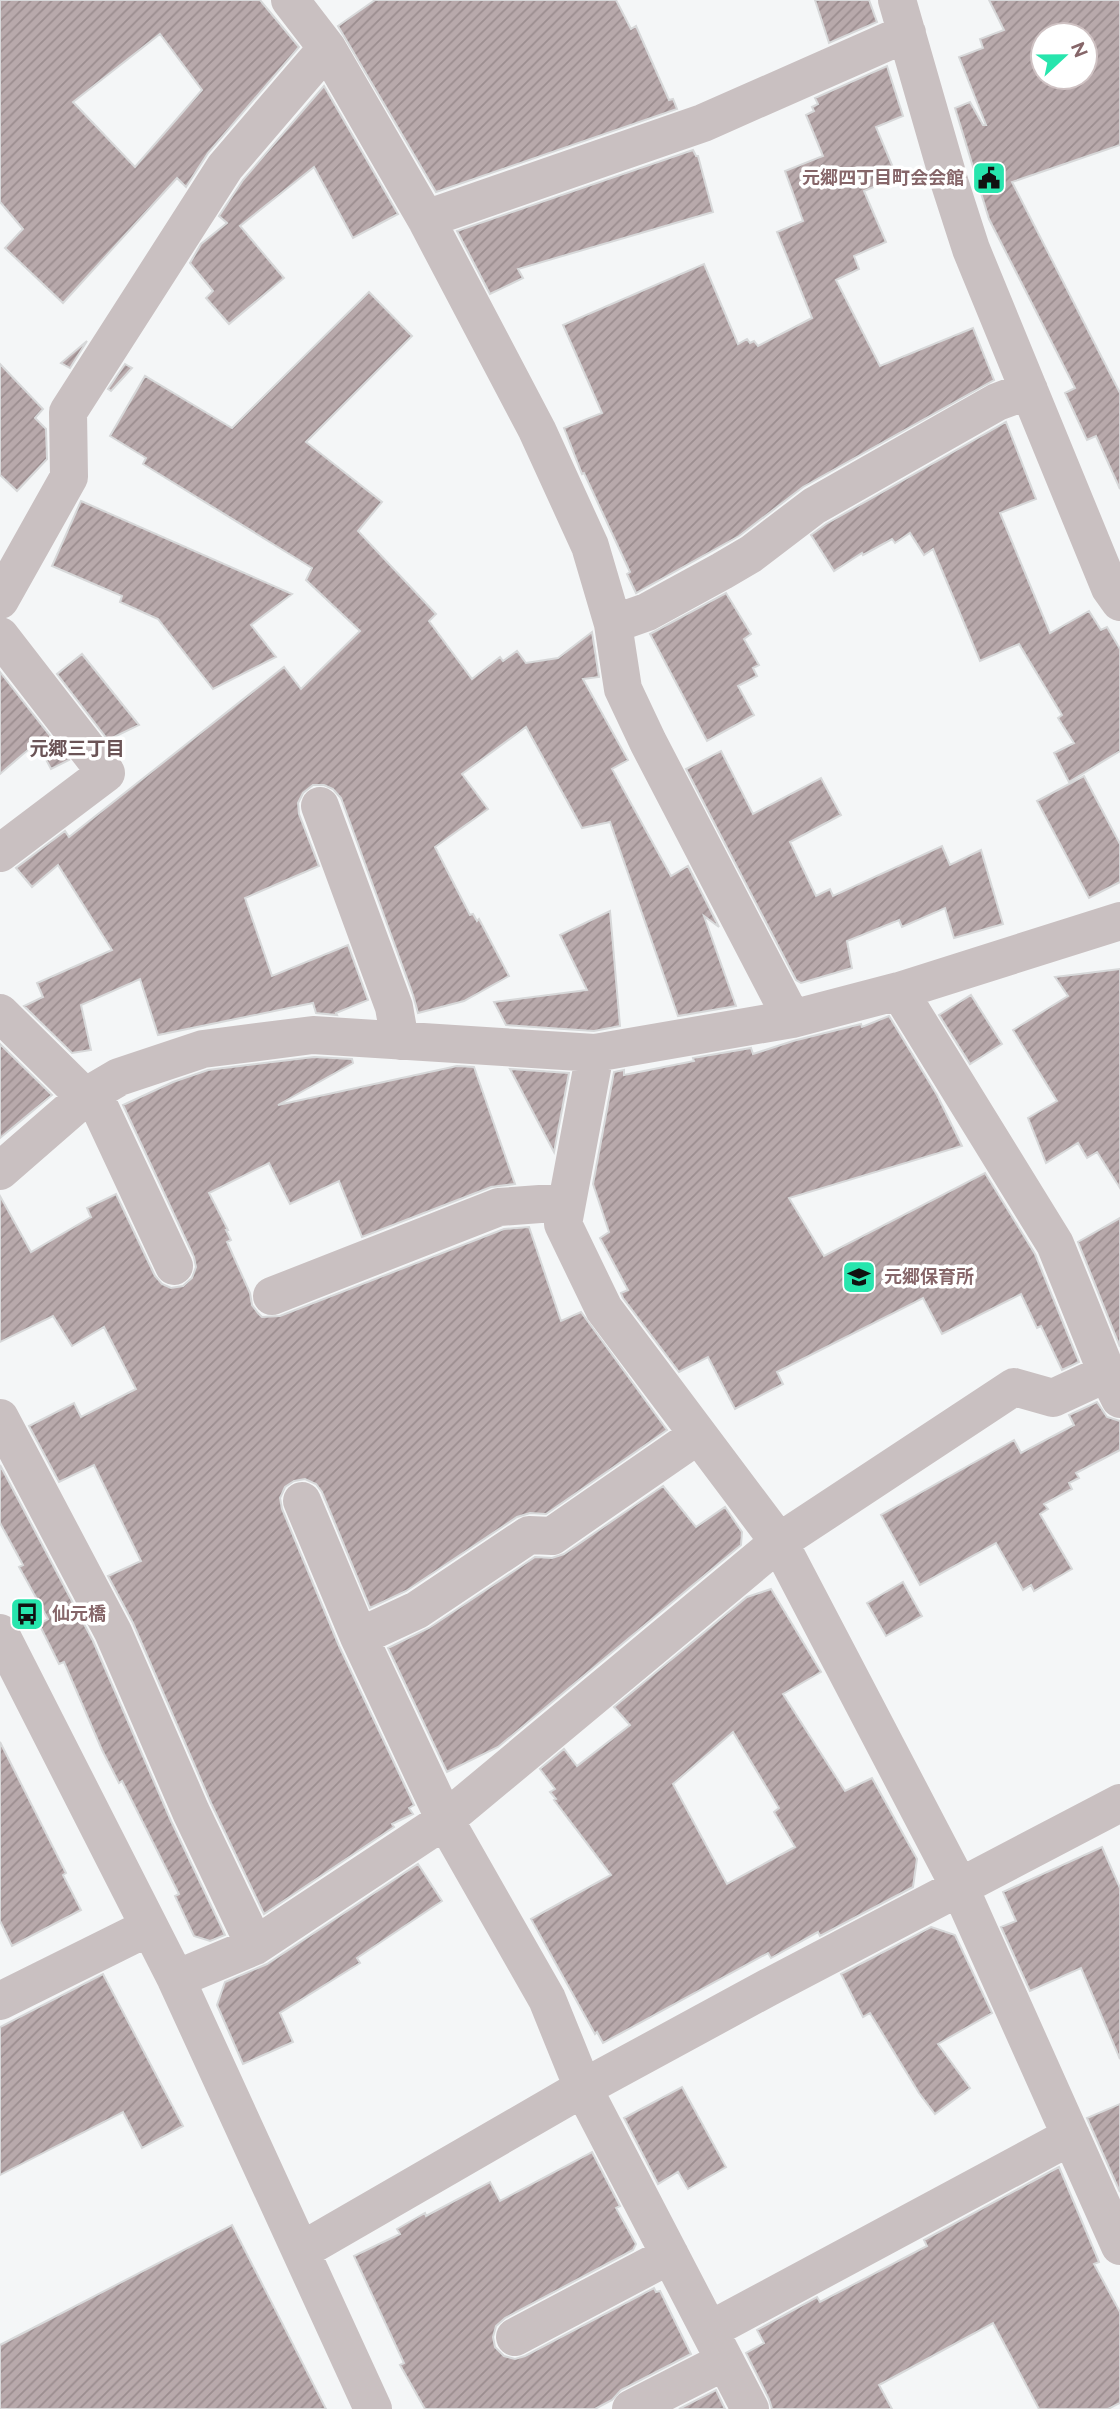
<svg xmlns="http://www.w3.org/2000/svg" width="1120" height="2409" font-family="Raleway,'Noto Sans JP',sans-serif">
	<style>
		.building { fill: url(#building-hatch); stroke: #d7d8d9; stroke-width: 2; fill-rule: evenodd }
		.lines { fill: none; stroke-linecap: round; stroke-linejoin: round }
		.minor { stroke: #c9c0c1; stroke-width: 38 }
		.labels { text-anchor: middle; stroke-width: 7; stroke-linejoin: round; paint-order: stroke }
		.poi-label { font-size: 18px; font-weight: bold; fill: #866669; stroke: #fff; text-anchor: start }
		.neighbourhood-label { font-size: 19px; font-weight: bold; fill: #6b5456; stroke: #fff }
	</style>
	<defs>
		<pattern id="building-hatch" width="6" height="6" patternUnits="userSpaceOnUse" patternTransform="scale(1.75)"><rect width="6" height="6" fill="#b8a9ab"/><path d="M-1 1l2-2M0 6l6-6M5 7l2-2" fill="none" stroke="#9b8d8f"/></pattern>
	</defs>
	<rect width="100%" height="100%" fill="#f4f6f7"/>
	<path class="building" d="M0 0H260L299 47 208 153 186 187 177 178 63 303 5 248 23 229 0 202ZM160 34 202 90 135 167 73 102Z
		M375 0H616L631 29 636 26 669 100 673 99 677 109 436 192 338 26Z
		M815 0H869L877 22 829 43Z
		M989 0H1120V145L1012 182 1120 393V489L1096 436 1087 440 1065 393 1075 388 989 219 955 108 970 102 983 125H986L959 57 983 48 980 39 1004 30ZM1043 35H1085V77H1043Z
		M887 66 903 116 876 127 897 177 864 191 886 242 854 256 859 269 836 280 880 366 973 328 994 380 803 487 739 536 636 593 627 574 630 572 584 473 582 474 564 428 602 413 563 325 704 264 738 344 747 339 750 343 754 341 758 346 812 318 777 232 803 221 785 171 823 156 806 115 814 111 812 107 818 104 815 98Z
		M324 86 398 214 353 238 314 167 240 226 284 278 229 324 206 298 213 291 190 263 201 244 227 223 219 216 243 180Z
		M693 150 696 156H698L713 212 518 269 523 278 490 294 457 231Z
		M369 292 412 336 306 442 382 502 358 531 436 614 429 621 472 679 500 657 503 661 517 651 526 663 558 658 592 632 599 677 583 679 628 760 612 769 671 876 688 866 719 927 704 916 736 1006 678 1016 610 822 582 828 526 727 462 774 488 809 435 847 470 915 473 914 477 921 479 919 509 976 464 1001 418 1013 413 995 341 798 333 789 324 785H313L303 793 298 803 299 814 319 866 245 898 272 976 348 945 368 1000 336 1013 337 1015 316 1013 313 1003 158 1035 140 979 81 1005 91 1050 72 1053 24 1006 43 997 37 983 112 950 58 865 32 887 16 868 65 831 69 837 284 667 301 689 360 631 306 580 312 568 143 464 146 458 110 436 145 376 232 428Z
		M87 341 70 368 61 363Z
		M0 364 43 409 35 418 46 429 47 459 17 491 0 475Z
		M125 364 132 368 111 391 108 389Z
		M1006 422 1036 499 1000 513 1050 633 1089 611 1101 630 1107 627 1120 649V751L1069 782 1054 753 1074 743 1058 718 1062 715 1019 644 980 661 933 549 924 555 910 533 895 543 892 539 863 555 862 553 834 571 811 535 826 524Z
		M81 501 292 594 251 625 276 657 213 689 158 619 120 602 122 596 52 566Z
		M726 593 751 634 744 639 759 665 753 668 757 676 738 686 754 715 707 741 650 634Z
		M82 654 139 725 108 740 57 674Z
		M0 672 69 760 51 769 37 742 0 774Z
		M721 751 753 814 821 778 841 815 790 842 816 896 830 889 833 896 942 846 950 865 981 850 1003 924 954 938 945 908 902 927 899 920 847 941 852 968 801 983 796 980 686 769Z
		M1084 776 1120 844V882L1089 898 1037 801Z
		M610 911 620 1026 594 1031 506 1025 494 1002 587 990 560 935Z
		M1120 969V1188L1097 1152 1087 1158 1078 1143 1046 1163 1028 1118 1057 1101 1013 1030 1068 996 1055 977Z
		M971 995 1002 1044 970 1064 939 1015Z
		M889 1016 937 1095 962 1146 789 1198 824 1256 985 1173 1035 1254 1079 1362 1062 1370 1041 1326 1037 1328 1021 1294 942 1334 923 1298 777 1372 783 1384 735 1409 708 1357 679 1372 623 1298 621 1293 628 1290 600 1238 609 1232 593 1184 614 1072 624 1070V1075L694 1061 693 1058 751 1048 753 1054 793 1041 861 1024 862 1027Z
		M0 1044 52 1095 0 1138Z
		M314 1057 352 1059 353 1063 278 1105 457 1066 474 1067 515 1184 491 1187 362 1237 339 1181 290 1204 269 1163 209 1193 228 1230H226L231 1240 227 1242 250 1293 252 1305 258 1313 262 1317 280 1316 504 1229 529 1227 561 1321 581 1312 667 1430 546 1514 530 1513 517 1517 406 1591 370 1608 322 1492 316 1484 305 1479 294 1481 285 1487 280 1498 282 1509 339 1646 414 1805 409 1808 413 1814 392 1824 394 1827 264 1914 211 1803 133 1623 108 1576 141 1561 94 1465 59 1482 29 1426 74 1403 81 1417 136 1389 104 1327 72 1346 53 1316 0 1342V1196L31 1252 91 1217 87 1208 116 1194 155 1276 162 1284 171 1288 183 1286 192 1278 196 1267 194 1257 123 1105 173 1082 208 1070Z
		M510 1069 569 1073 554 1152Z
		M1120 1218V1347L1078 1242Z
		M1097 1402 1107 1417 1120 1421V1450L1076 1473 1079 1478 1069 1483 1072 1489 1044 1504 1048 1509 1040 1514 1072 1569 1034 1591 1031 1585 1023 1590 996 1543 920 1585 881 1515 1014 1440 1021 1453 1074 1425 1069 1415Z
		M0 1465 93 1641 171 1821 225 1935 210 1941 194 1936 175 1896 179 1894 122 1781 119 1783 102 1750 64 1662 59 1664 39 1624 48 1619 19 1567 23 1565 0 1523Z
		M663 1486 696 1527 725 1507 742 1532 741 1545 498 1747 447 1772 388 1648 429 1628 535 1557 552 1558 564 1554Z
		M903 1582 922 1616 886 1636 867 1603Z
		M771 1589 821 1672 783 1694 845 1791 872 1778 917 1859 913 1887 820 1936 818 1932 771 1958 768 1953 603 2043 597 2032 595 2034 531 1919 611 1875 554 1800 556 1799 550 1792 555 1789 540 1769 564 1749 577 1766 630 1725 614 1707 747 1597ZM733 1732 779 1808 774 1812 795 1847 727 1884 673 1784Z
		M0 1742 66 1873 63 1875 81 1910 12 1946 0 1921Z
		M1102 1847 1120 1888V2059L1081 1968 1030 1991 1001 1927 1016 1921 1003 1892Z
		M418 1864 442 1901 357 1958 360 1963 280 2013 293 2042 243 2064 217 2005 225 1982 267 1964Z
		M931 1927 955 1935 992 2013 938 2044 970 2088 935 2114 919 2093 870 2013 863 2017 841 1974Z
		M103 1974 183 2126 142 2148 123 2112 0 2175V2027Z
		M682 2087 726 2167 688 2189 678 2172 658 2184 624 2118Z
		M1120 2104V2192L1087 2118Z
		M592 2152 620 2206 616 2208 636 2244 633 2250 505 2318 496 2326 493 2337 495 2347 504 2356 515 2359 525 2356 654 2288 656 2292 660 2291 691 2354 621 2390 612 2400 595 2409H425L400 2365 404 2363 354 2256 400 2234 397 2229 425 2213 426 2216 490 2182 500 2201Z
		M1059 2167 1099 2262 1094 2264 1120 2312V2403L1108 2409H1039L993 2323 879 2385 892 2409H772L769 2399 746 2353 764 2343 757 2330 817 2297 820 2302 927 2246 924 2240Z
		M232 2225 326 2409H0V2345Z
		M716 2390 725 2409H679Z"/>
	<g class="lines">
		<path class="minor" d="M290 0 327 48 426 219 537 430 590 546 613 624 623 689 648 742 792 1019
			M897 0 950 184 971 249 1110 588 1120 602
			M426 219 703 123 907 33
			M0 600 69 477 68 412 225 167 327 48
			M613 624 647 612 722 571 751 554 814 506 997 402 1029 390
			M0 636 106 773 0 853
			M320 806 394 1007 400 1041
			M899 991 1055 1244 1107 1373 1120 1399
			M0 1013 85 1097
			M595 1053 563 1224 604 1309 779 1542 959 1886 1120 2246
			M93 1093 174 1266
			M0 1171 85 1097 119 1077 203 1049 313 1035 595 1053 792 1019 899 991 1120 921
			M272 1296 499 1207 567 1202
			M0 1418 113 1632 191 1812 255 1946
			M302 1501 359 1637 445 1820 547 1999 583 2088 750 2409
			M0 1633 176 1979 373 2409
			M359 1637 417 1610 529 1535 552 1536 698 1435
			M176 1979 255 1946 445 1820 779 1542 1014 1387 1053 1398 1107 1373
			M0 2001 149 1927
			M301 2251 583 2088 769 1987 1120 1803
			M710 2330 1071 2136
			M515 2337 670 2255
			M631 2409 725 2361"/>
	</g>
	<defs>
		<g id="civic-square" transform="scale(1.75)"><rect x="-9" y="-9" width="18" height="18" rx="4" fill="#27e5ad" stroke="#fff"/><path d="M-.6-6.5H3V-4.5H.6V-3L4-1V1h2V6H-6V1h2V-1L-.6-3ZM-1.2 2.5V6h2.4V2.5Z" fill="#111"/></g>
		<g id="school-square" transform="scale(1.75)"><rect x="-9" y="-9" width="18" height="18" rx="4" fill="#27e5ad" stroke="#fff"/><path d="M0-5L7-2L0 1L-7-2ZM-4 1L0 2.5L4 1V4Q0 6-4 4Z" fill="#111"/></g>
		<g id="bus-square" transform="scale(1.75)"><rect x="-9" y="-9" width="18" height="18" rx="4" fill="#27e5ad" stroke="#fff"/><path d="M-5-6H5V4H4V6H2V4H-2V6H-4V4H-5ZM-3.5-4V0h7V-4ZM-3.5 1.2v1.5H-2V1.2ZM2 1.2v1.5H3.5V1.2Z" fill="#111"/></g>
	</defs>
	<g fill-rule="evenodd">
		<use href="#civic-square" x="989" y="178"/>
		<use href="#school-square" x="859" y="1277"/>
		<use href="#bus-square" x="27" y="1614"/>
	</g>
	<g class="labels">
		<g class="poi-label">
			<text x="964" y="184" text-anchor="end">元郷四丁目町会会館</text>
			<text x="884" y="1283">元郷保育所</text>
			<text x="52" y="1620">仙元橋</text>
		</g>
		<g class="neighbourhood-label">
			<text x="77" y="755">元郷三丁目</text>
		</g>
	</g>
	<g transform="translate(1064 56) rotate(68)"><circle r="33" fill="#ffffff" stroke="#cfc2c3" stroke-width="2"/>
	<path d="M0-5L12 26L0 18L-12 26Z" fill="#27e5ad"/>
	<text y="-10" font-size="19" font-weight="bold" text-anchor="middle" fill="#866669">N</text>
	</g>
</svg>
